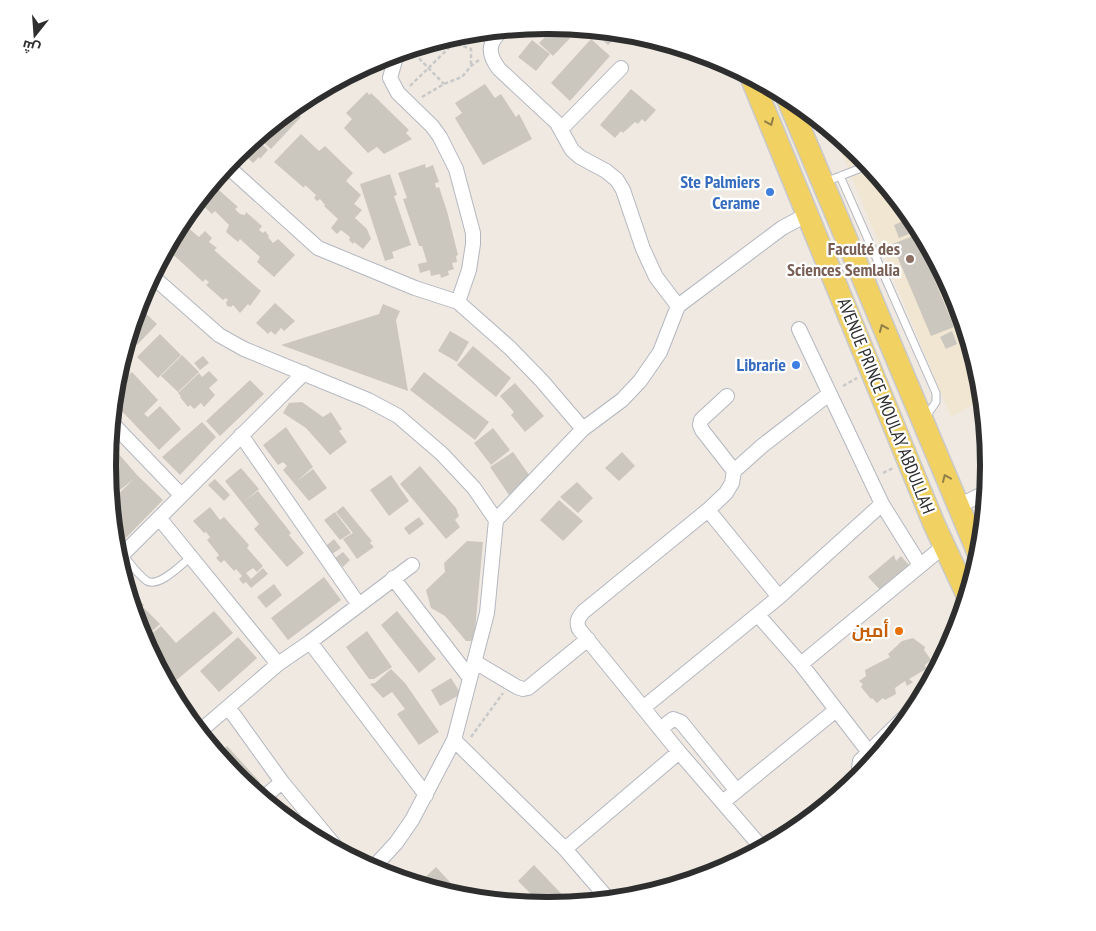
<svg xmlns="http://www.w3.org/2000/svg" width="1096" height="931" font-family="'PT Sans Narrow',Cairo,sans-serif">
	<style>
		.education { fill: #f0e6d1 }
		.building { fill: #cbc7bf }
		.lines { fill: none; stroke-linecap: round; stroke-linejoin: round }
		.service-casing { stroke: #b4b7c1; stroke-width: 9 }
		.minor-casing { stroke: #b4b7c1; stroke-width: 16 }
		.primary-casing { stroke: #c9c9c9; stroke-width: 24 }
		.path { stroke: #c9c9c9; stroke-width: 2.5; stroke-dasharray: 4 2.5; stroke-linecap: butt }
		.service { stroke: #fff; stroke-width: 7 }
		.minor { stroke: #fff; stroke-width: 14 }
		.primary { stroke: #f2d163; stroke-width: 21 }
		.oneway { stroke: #908048 }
		.shop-dot { fill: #3f7fe0; stroke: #fff; stroke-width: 2 }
		.education-dot { fill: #8d6e63; stroke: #fff; stroke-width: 2 }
		.food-dot { fill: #e8710a; stroke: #fff; stroke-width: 2 }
		.labels { text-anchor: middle; stroke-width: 4.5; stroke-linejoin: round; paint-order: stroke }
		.shop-label { font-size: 18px; font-weight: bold; fill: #366cbe; stroke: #fff; text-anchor: end }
		.education-label { font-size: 18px; font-weight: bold; fill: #785e54; stroke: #fff; text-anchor: end }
		.street-label { font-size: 18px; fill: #2e2e2e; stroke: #fff }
		.food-label { font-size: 18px; font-weight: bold; fill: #c56008; stroke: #fff; text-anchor: end }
		.rim { fill: none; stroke: #2e2e2e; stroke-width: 6 }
	</style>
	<rect width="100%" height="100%" fill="#efe9e1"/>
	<path class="education" d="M833 132 860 154 914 221 955 297 980 380 982 400 951 417Z"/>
	<path class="building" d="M551 25 603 30 613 40 608 45 594 32 588 38 581 31 576 36 574 34 553 56 539 43 554 28Z
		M490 31 493 35 485 44 475 33 467 40 461 34Z
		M591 39 610 56 570 101 551 83Z
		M532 40 550 54 536 71 518 57Z
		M485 84 495 98 501 94 516 117 519 114 532 139 483 165 455 118 462 113 455 103Z
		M631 89 656 110 645 122 642 119 638 124 635 122 623 133 621 131 615 138 600 125Z
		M367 92 369 95 371 93 409 130 406 133 412 139 384 154 377 147 368 153 344 128 352 119 346 113Z
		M292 109 301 117 271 149 263 142 262 144 268 150 260 159 259 157 253 163 241 152Z
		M301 134 319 151 325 146 353 173 346 181 361 195 354 204 362 210 355 218 367 229 371 239 363 249 354 242 353 244 349 240 350 237 341 230 337 234 331 228 338 219 324 206 325 205 320 199 317 201 314 198 316 195 305 185 304 188 274 162Z
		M425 164 426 168 433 165 439 182 435 183 436 188 439 187 447 211 458 255 456 256 457 262 452 263 454 269 448 271 449 275 441 278 440 274 431 276 430 270 420 273 418 264 427 262 422 246H419L403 199 407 198 398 173Z
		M390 174 397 195 394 196 411 245 392 252 394 258 385 261 360 184Z
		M212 184 238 207 235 209 240 214 245 215 246 212 262 226 259 230 263 233 265 231 269 236 268 237 273 243 278 239 295 255 274 277 257 262 260 257 240 239 238 242 226 232 229 225 215 211 212 214 199 202 196 206 194 205Z
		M885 185 893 195 898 201 890 205 882 186Z
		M906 210 914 221 921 233 916 235 954 327 963 323 970 348 963 351 954 327 931 336 892 244 916 235Z
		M906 220 911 233 899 238 894 225Z
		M181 222 199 237 205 231 212 238 209 242 217 248 214 250 261 291 250 306 248 304 240 313 233 305 231 307 227 306 226 302 228 300 226 298 223 300 206 285 209 282 205 279 203 282 167 249Z
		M275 303 295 321 284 331 281 328 275 335 271 331 268 334 256 323Z
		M383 304 400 311 396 320 408 391 281 345 379 314Z
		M139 307 157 324 137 345 129 337Z
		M450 331 469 342 457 362 438 351Z
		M952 331 957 344 946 349 940 337Z
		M160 334 181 355 158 378 137 357Z
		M473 346 511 378 496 397 457 365Z
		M182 355 199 372 178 392 161 376Z
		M203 356 209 363 200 370 194 363Z
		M209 371 218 380 209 388 215 395 204 407 201 403 194 409 190 405 188 407 180 397 181 396 178 393 199 373 202 377Z
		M132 372 158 400 144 414 148 417 160 406 181 429 159 450 114 403 115 387Z
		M424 372 489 422 475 440 410 390Z
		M250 380 264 394 220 436 206 421Z
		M515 383 544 416 525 432 511 415 514 412 500 396Z
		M302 402 323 417 331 412 342 429 339 431 347 442 330 455 306 428 283 413 289 403Z
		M983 414 985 430H984L979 416Z
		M202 422 216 437 180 475 162 457Z
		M286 427 313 467 297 481 313 469 327 488 309 501 283 470 287 466 283 462 278 465 263 445Z
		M493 428 510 450 491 465 474 443Z
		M110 444 137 475 163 500 116 548 111 501 134 479 115 494 110 488 108 465Z
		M513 452 532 479 509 495 490 467Z
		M622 452 635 466 619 481 605 468Z
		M420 466 456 508 459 516 455 520 460 527 446 539 400 484Z
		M241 468 259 489 245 501 258 491 291 533 289 535 304 553 287 567 254 529 259 524 225 481Z
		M391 475 409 501 389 516 370 490Z
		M215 479 230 495 224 501 208 485Z
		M577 482 593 498 578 513 560 497Z
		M559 500 583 521 563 541 540 520Z
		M343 506 372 541 370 543 374 547 357 559 343 539 353 533 336 512Z
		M210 507 220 520 224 517 249 545 247 548 263 566 257 572 253 568 246 573 251 579 263 568 268 574 251 588 246 582 243 584 239 579 242 576 236 569 234 571 224 560 221 563 216 558 219 555 207 540 210 537 206 532 204 533 193 521Z
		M335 512 351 533 340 540 324 520Z
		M419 517 424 524 409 535 404 528Z
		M334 539 341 548 332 554 326 546Z
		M467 541 483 542 474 641H466L445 616 431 608 426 590 445 572 444 563Z
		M343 552 350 560 343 567 335 558Z
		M894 555 896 561 901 556 909 565 902 571 905 574 883 593 868 577Z
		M324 577 341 600 288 640 271 618Z
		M274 584 282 595 266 608 257 597Z
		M127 589 144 605 135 615 134 612Z
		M144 608 160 624 144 639 136 616Z
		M214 611 233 633 173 683 156 663 144 640 161 626 176 643Z
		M397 611 436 659 419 673 381 625Z
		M367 631 392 667 374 679H369L346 647Z
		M238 637 257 658 219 692 200 671Z
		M913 638 925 647 924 650 931 660 925 665 926 669 909 679 913 682 907 686 905 681 895 688 896 694 885 700 883 698 877 703 872 698 871 699 861 687 863 684 859 681 866 676 865 670 890 657 888 654 902 641Z
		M391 669 405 683 439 732 419 745 397 714 405 709 392 692 383 698 370 684 375 683Z
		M451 678 461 694 440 706 431 690Z
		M227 746 260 782 252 790 236 777 218 754Z
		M279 800 308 834 272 806Z
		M534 865 571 904 542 905 518 881Z
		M436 867 462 895 460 897 418 884Z"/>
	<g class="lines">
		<g class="service-casing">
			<path id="service" d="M840 176 936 393V402L925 418
				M825 182 869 165
				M123 555C130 563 138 575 147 581 159 588 182 564 191 557"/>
		</g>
		<g class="minor-casing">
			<path id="minor" d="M502 30C488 43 487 53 499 69L557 123 572 150 580 157 606 171 617 180 623 190 643 249 656 277 678 306
				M397 53 390 78 398 93 432 126 440 137 456 169 473 233V244L469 270 458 302
				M561 129 621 68
				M227 166 318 248 415 288 458 302 510 348 542 381 583 429
				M152 276 219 335 244 349 368 400 398 416 442 454 474 488 496 520 487 613 454 740 412 820 396 843 372 869
				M799 329 882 504 920 565
				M727 396 701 420 700 425 702 430 734 471
				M112 423 181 495
				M241 435 359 605
				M957 507 986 492
				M708 510 779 597
				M160 519 278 664
				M496 520 583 429 622 400 640 381 660 352 678 306 782 228 808 214
				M118 559 304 373
				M393 578 470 678
				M758 615 801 664 868 751
				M310 642 426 795
				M475 662 517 687 523 689 528 688 588 639
				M801 664 944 546
				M228 707 282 782 340 852
				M643 708 779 597 882 504
				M660 729 673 719 681 722 737 791
				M199 732 278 664 310 642 412 565
				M454 740 565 849 609 900
				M862 774 859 768 860 761 918 704
				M263 798 282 782
				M723 802 836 710
				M762 848 679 752 579 629C576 622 578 618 583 612L708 510 726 493 732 483 734 471 762 446 829 394
				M565 849 679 752"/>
		</g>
		<g class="primary-casing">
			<path id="primary" d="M751 77 934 524 967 595
				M786 95 979 555"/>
		</g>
		<path class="path" d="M449 37 454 43
			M410 49 444 84
			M410 86 454 43 471 49V66
			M422 97 444 84 462 77 471 66 479 60
			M843 386 857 378
			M883 473 893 468
			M471 737 503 693"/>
		<use href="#service" class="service"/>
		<use href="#minor" class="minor"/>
		<use href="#primary" class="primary"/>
	</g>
	<defs><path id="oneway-chevron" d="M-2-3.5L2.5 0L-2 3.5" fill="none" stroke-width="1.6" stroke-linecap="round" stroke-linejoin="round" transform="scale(1.25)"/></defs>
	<g class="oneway">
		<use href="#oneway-chevron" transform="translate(770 122) rotate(67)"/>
		<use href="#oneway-chevron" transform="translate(883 328) rotate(-113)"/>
		<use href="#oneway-chevron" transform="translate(946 478) rotate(-113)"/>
	</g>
	<g class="shop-dot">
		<circle cx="770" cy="192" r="5"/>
		<circle cx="796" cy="365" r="5"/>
	</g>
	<circle class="education-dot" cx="910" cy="259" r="5"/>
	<circle class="food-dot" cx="899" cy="631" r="5"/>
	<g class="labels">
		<g class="shop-label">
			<text x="760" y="188">Ste Palmiers<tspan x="760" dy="21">Cerame</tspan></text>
			<text x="786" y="371">Librarie</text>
		</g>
		<g class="education-label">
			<text x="900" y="255">Faculté des<tspan x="900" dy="21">Sciences Semlalia</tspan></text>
		</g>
		<g class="street-label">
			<text transform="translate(886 406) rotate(68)" y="6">AVENUE PRINCE MOULAY ABDULLAH</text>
		</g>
		<g class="food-label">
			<text x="889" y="637">أمين</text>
		</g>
	</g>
	<path d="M0 0H1096V931H0ZM547 34H549A431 431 0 0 1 980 465V466A431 431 0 0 1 549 897H547A431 431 0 0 1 116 466V465A431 431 0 0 1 547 34Z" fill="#fff" fill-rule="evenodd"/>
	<path class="rim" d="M547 34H549A431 431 0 0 1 980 465V466A431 431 0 0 1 549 897H547A431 431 0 0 1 116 466V465A431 431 0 0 1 547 34Z"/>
	<g transform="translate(35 35) rotate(197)" stroke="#ffffff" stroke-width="4" paint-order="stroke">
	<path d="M0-4L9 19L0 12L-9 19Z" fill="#2e2e2e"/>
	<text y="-8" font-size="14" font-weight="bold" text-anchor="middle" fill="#2e2e2e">ش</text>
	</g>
</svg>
